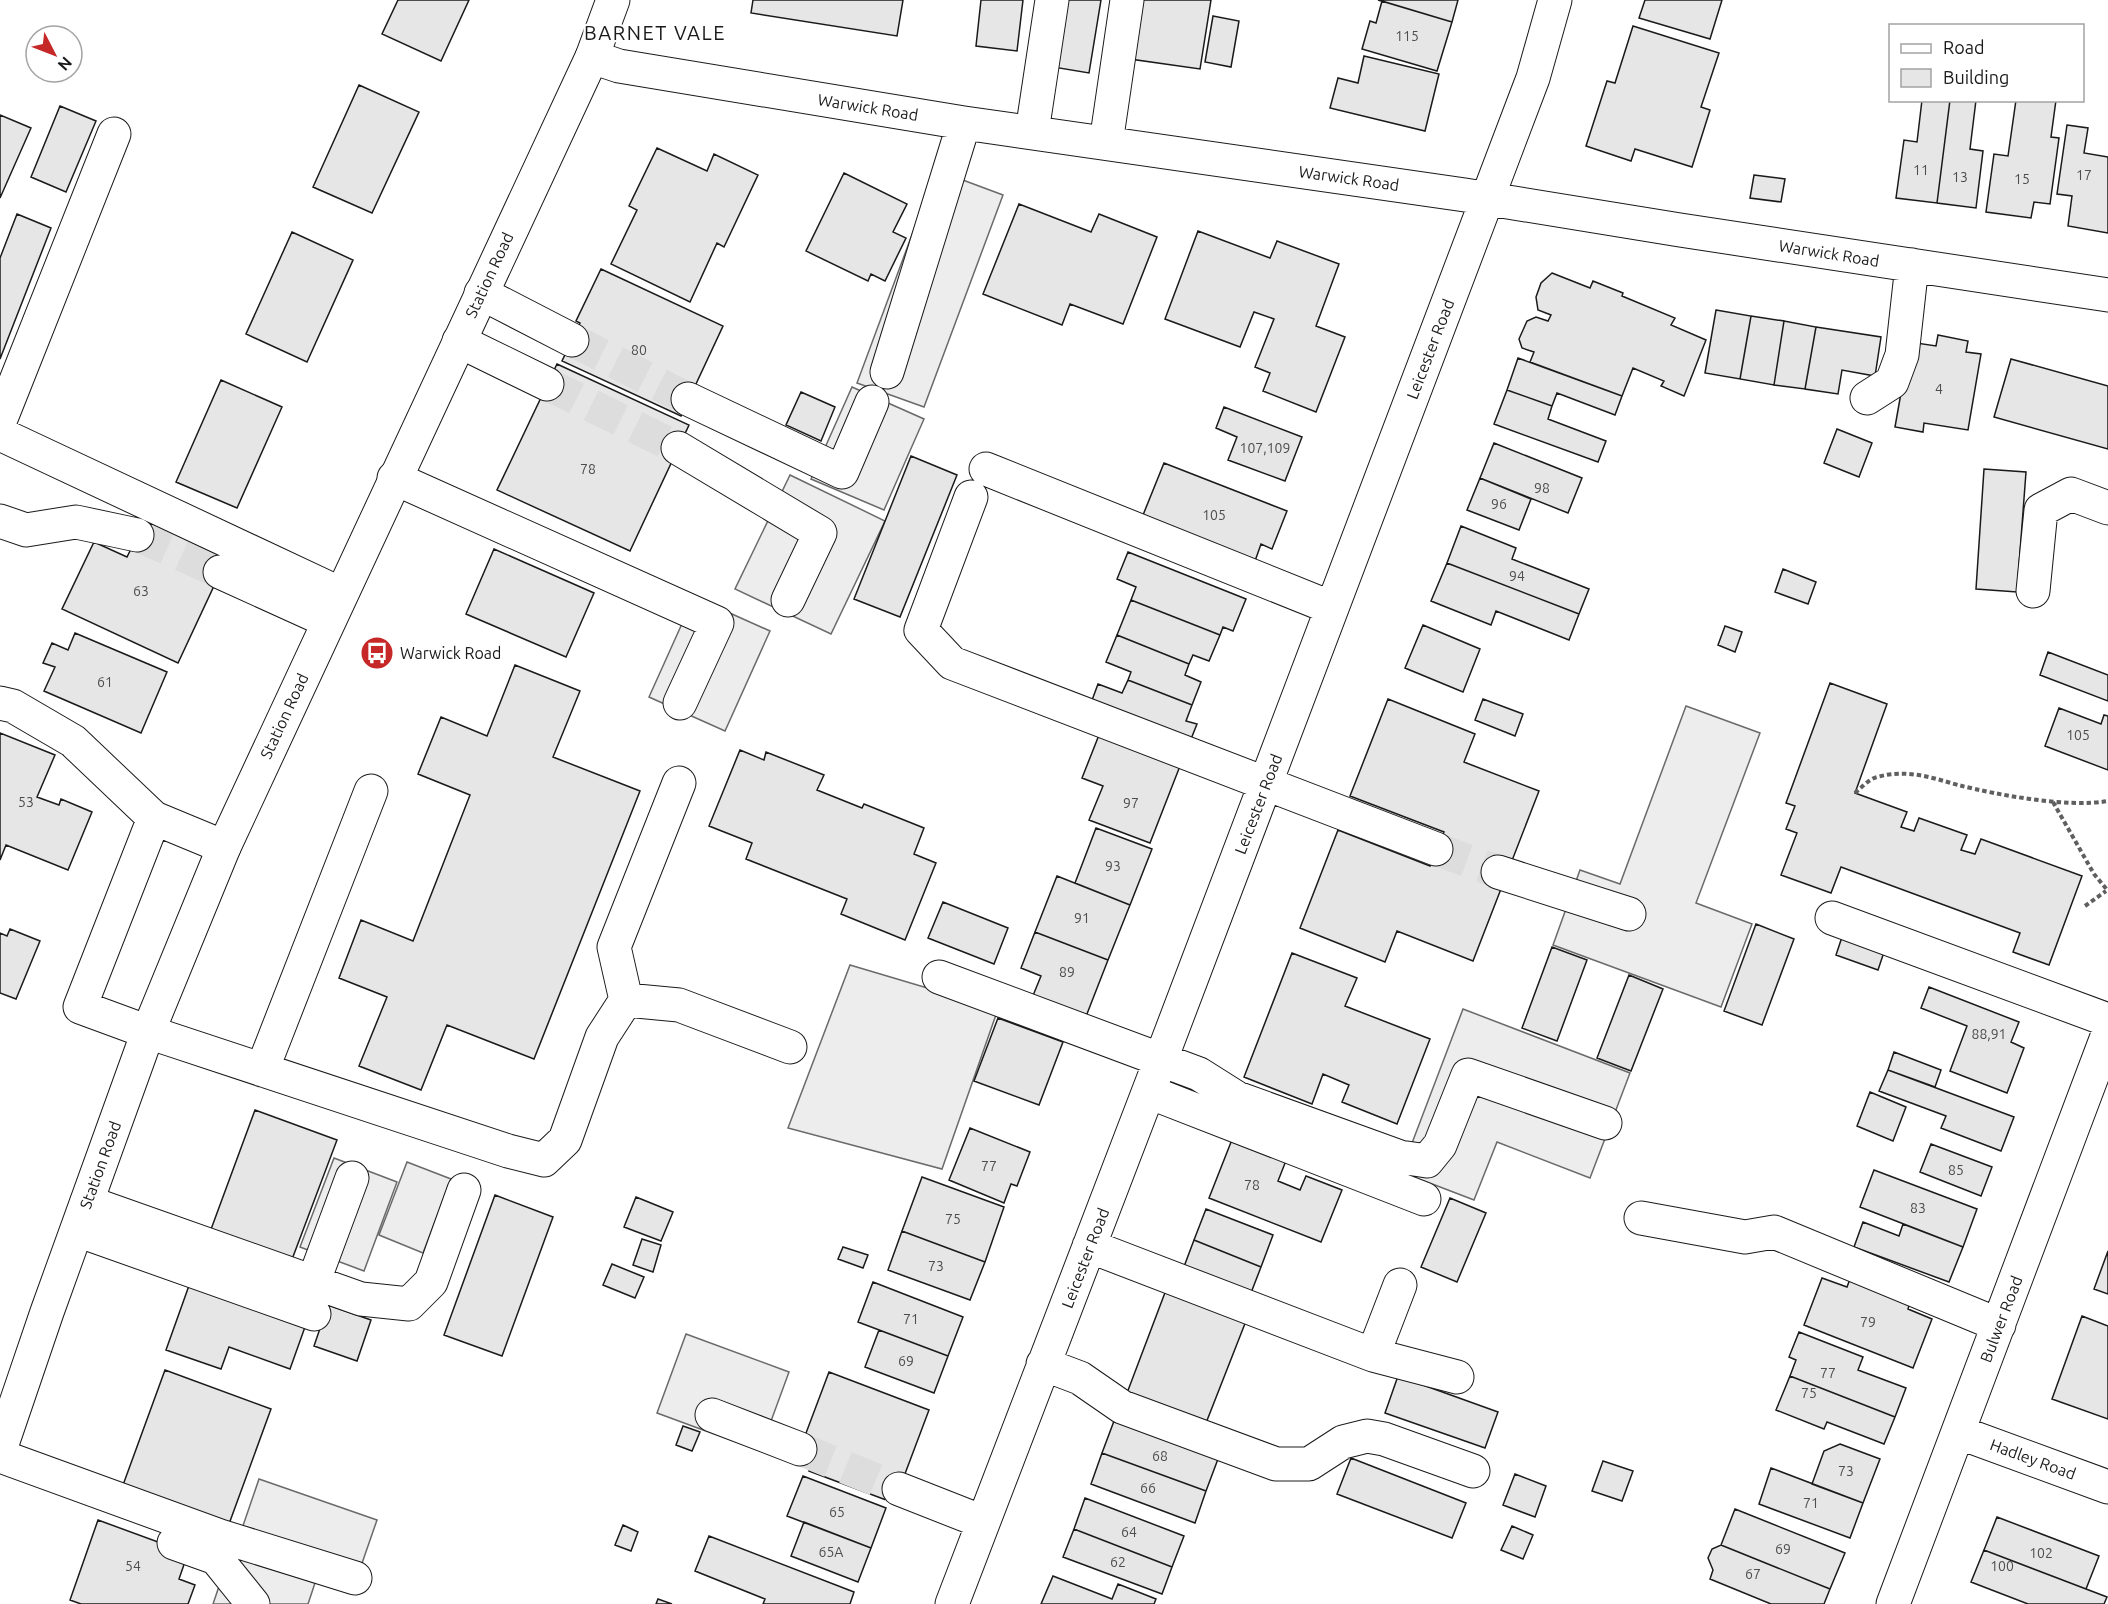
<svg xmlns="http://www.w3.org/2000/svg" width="2108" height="1604" font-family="Ubuntu,sans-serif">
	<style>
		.built { fill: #ededed; stroke: #6a6a6a; stroke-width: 1.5 }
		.building { fill: #e6e6e6; stroke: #1a1a1a; stroke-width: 1.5 }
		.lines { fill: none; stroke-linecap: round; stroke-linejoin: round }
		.minor-tunnel { stroke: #ddd; stroke-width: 33; stroke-dasharray: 33 16; stroke-linecap: butt }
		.minor-casing { stroke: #1a1a1a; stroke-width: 35 }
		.major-casing { stroke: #1a1a1a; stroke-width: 35 }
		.path { stroke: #5f5f5f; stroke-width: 4; stroke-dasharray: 4.5 3; stroke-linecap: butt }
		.minor { stroke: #fff; stroke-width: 33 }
		.major { stroke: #fff; stroke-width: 33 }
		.labels { text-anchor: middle; stroke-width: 4.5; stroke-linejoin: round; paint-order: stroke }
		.number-label { font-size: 14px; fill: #4d4d4d }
		.street-label { font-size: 16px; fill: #1a1a1a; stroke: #fff }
		.poi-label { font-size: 16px; fill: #1a1a1a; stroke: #fff; text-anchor: start }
		.quarter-label { font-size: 20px; letter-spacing: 1.5px; fill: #1a1a1a; stroke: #fff }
	</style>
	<rect width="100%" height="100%" fill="#fff"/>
	<path class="built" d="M936 170 1003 195 924 407 857 383Z
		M852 387 924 419 884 510 811 479Z
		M790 475 885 521 831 634 735 589Z
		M694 597 770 631 725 731 649 697Z
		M1686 706 1760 733 1696 903 1752 924 1721 1007 1553 945 1580 870 1620 884Z
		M850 965 998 1009 942 1169 788 1128Z
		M1463 1009 1630 1073 1590 1178 1497 1142 1474 1200 1401 1172Z
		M334 1158 397 1182 364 1271 300 1247Z
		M407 1162 451 1179 423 1253 379 1235Z
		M686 1334 789 1372 760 1451 657 1413Z
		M259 1479 377 1520 352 1592 234 1552Z
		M230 1554 315 1583 308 1604H213Z"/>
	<path class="building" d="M398 0H469L441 61 382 34Z
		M753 0H903L897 36 751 13Z
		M981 0H1023L1017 51 976 46Z
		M1065 0H1101L1089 73 1053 67Z
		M1139 0H1211L1200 69 1130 59Z
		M1378 0H1458L1452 22Z
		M1645 0H1722L1710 39 1639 18Z
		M1382 1 1452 22 1437 71 1362 49 1370 21 1376 23Z
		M1213 16 1239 21 1231 67 1205 62Z
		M1633 26 1719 53 1701 107 1710 110 1692 167 1635 149 1631 161 1586 146 1607 81 1615 83Z
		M1364 56 1439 74 1425 131 1330 108 1338 78 1358 83Z
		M359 85 419 112 372 213 313 187Z
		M1922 100H1950L1937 203 1896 198 1904 140 1917 142Z
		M1950 100H1976L1970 149 1983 151 1976 208 1937 203Z
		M2016 100H2056L2051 137 2059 138 2050 204 2034 202 2031 218 1986 212 1994 154 2008 156Z
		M60 106 96 121 66 192 31 177Z
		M0 115 31 128 0 198Z
		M2067 125 2088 128 2084 153 2108 157V233L2068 226 2072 196 2057 194Z
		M657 148 707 171 714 154 758 175 724 247 717 243 690 302 611 264 637 210 629 206Z
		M844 173 907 204 893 232 906 238 885 281 871 274 868 281 806 251Z
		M1754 175 1785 179 1781 202 1750 198Z
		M1019 204 1091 232 1099 214 1157 237 1123 324 1070 304 1062 325 983 294Z
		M17 214 51 228 0 359V258Z
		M1198 231 1270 258 1277 241 1339 264 1316 326 1345 337 1316 412 1263 391 1270 373 1255 367 1274 319 1254 312 1240 347 1165 319Z
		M292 232 353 260 307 362 246 334Z
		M601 269 723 326 681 416 562 361 580 323 576 321Z
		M1552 273 1590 288 1593 281 1623 293 1622 296 1675 318 1671 325 1706 340 1684 396 1661 386 1664 381 1633 368 1622 396 1530 362 1534 352 1522 348 1519 339 1527 321 1536 317 1548 321 1551 315 1538 310 1536 297 1541 283Z
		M1716 310 1751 316 1740 379 1705 373Z
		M1751 316 1784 321 1774 385 1740 379Z
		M1784 321 1816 327 1805 389 1774 385Z
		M1816 327 1881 337 1875 376 1842 370 1838 394 1805 389Z
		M1938 335 1968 341 1966 352 1981 354 1968 430 1924 423 1923 432 1895 427 1910 342 1936 346Z
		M1518 358 1622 396 1615 415 1557 393 1552 406 1507 390Z
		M2011 359 2108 386V449L1994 417Z
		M557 364 689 425 630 551 497 490Z
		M221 380 282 407 237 508 176 482Z
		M1507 390 1552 406 1548 419 1606 441 1598 462 1494 424Z
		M801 392 835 407 821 441 786 425Z
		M1224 407 1302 437 1285 481 1228 460 1237 437 1216 428Z
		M1837 429 1872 443 1859 477 1824 463Z
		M1494 443 1582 478 1568 513 1480 478Z
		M911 456 957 475 900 617 854 599Z
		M1164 463 1287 511 1272 549 1261 544 1254 564 1141 520Z
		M1984 469 2026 472 2017 592 1976 589Z
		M1480 478 1531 499 1519 530 1467 510Z
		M145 520 227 558 178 663 62 609 94 542 127 557Z
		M1461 526 1516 548 1512 559 1589 589 1579 614 1447 563Z
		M494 549 594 593 566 657 466 614Z
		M1128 552 1246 599 1233 631 1223 627 1220 635 1131 600 1136 587 1117 579Z
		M1447 563 1579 614 1569 640 1496 611 1491 625 1431 601Z
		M1783 569 1816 582 1808 604 1775 592Z
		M1131 600 1220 635 1209 661 1193 655 1189 664 1117 635Z
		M1423 625 1480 649 1463 692 1405 668Z
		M1725 626 1742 632 1735 652 1718 645Z
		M75 633 167 672 141 733 44 691 55 667 43 663 52 643 68 650Z
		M1117 635 1189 664 1185 675 1201 682 1192 705 1128 680 1131 672 1106 662Z
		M2048 652 2108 675V701L2040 675Z
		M515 665 580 691 553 757 640 791 534 1059 447 1025 421 1090 359 1066 387 997 339 978 361 920 413 941 470 795 418 774 441 717 487 736Z
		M1128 680 1192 705 1186 721 1197 724 1187 749 1088 711 1098 684 1122 693Z
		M1830 683 1887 704 1855 793 1907 812 1901 827 1914 831 1919 818 1967 835 1961 850 1975 854 1981 839 2082 876 2049 965 2013 952 2020 933 1841 867 1831 893 1781 875 1797 833 1786 829 1795 806 1786 803Z
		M1388 699 1475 734 1464 762 1539 791 1473 961 1397 931 1385 962 1300 928 1338 830 1430 866 1444 832 1350 796Z
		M1483 699 1523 714 1515 736 1475 720Z
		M2059 708 2101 724 2104 715 2108 716V770L2045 746Z
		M0 733 55 755 37 797 59 805 61 799 92 812 68 870 6 845 0 860Z
		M1099 735 1180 766 1150 843 1089 820 1103 786 1082 778Z
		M740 750 764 760 766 752 824 775 817 790 862 808 864 804 924 828 914 854 936 863 905 940 841 914 847 899 746 859 752 843 709 826Z
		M1096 828 1152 849 1130 905 1075 883Z
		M1057 876 1130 905 1108 960 1035 932Z
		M943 902 1008 928 994 964 928 938Z
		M1756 924 1794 939 1762 1025 1724 1011Z
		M10 929 40 941 16 999 0 993V933L7 936Z
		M1035 932 1108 960 1085 1019 1032 998 1041 976 1021 968Z
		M1842 937 1884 952 1878 970 1836 955Z
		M1552 947 1587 960 1557 1041 1522 1028Z
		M1292 953 1357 978 1345 1006 1430 1039 1397 1124 1342 1102 1349 1085 1323 1074 1312 1104 1244 1077Z
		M1629 975 1663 989 1631 1071 1597 1058Z
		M1929 987 2019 1022 2011 1042 2024 1048 2007 1093 1950 1071 1967 1026 1921 1008Z
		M998 1018 1063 1042 1039 1105 974 1081Z
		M1894 1052 1941 1070 1935 1087 1888 1070Z
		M1888 1070 2014 1117 2001 1151 1941 1128 1946 1116 1879 1091Z
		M1870 1092 1906 1107 1893 1141 1857 1126Z
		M255 1110 337 1140 291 1262 210 1232Z
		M970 1128 1030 1152 1017 1186 1011 1184 1004 1203 949 1180Z
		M1235 1132 1289 1153 1278 1181 1300 1190 1306 1176 1342 1190 1321 1242 1209 1198Z
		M1931 1144 1992 1167 1981 1196 1920 1172Z
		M1874 1170 1977 1209 1963 1247 1860 1207Z
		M922 1177 1004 1207 985 1262 902 1231Z
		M495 1195 553 1217 502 1356 444 1335Z
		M636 1197 673 1212 661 1241 624 1227Z
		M1450 1198 1486 1213 1457 1282 1421 1267Z
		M1206 1209 1273 1235 1261 1267 1194 1240Z
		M1863 1222 1899 1236 1903 1224 1963 1247 1949 1282 1854 1247Z
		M902 1231 985 1262 970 1300 888 1270Z
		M642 1239 661 1245 653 1272 633 1265Z
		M1194 1240 1261 1267 1249 1298 1182 1272Z
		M843 1247 868 1255 863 1268 838 1259Z
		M2108 1251V1294L2094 1289Z
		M612 1264 644 1277 635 1298 603 1285Z
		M1822 1278 1847 1287 1850 1279 1910 1302 1908 1309 1932 1319 1913 1368 1804 1325Z
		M191 1280 305 1327 290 1369 229 1347 221 1369 166 1350Z
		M873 1282 963 1317 948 1356 858 1322Z
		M1166 1290 1246 1321 1206 1423 1127 1393Z
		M328 1305 371 1320 357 1361 314 1346Z
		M2082 1316 2108 1326V1419L2052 1399Z
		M879 1330 948 1356 934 1393 865 1367Z
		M1799 1332 1863 1357 1858 1370 1906 1388 1895 1417 1790 1376 1796 1360 1789 1357Z
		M165 1370 271 1409 229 1524 123 1485Z
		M829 1372 929 1410 894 1503 809 1471 815 1456 800 1449Z
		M1398 1376 1498 1412 1485 1448 1385 1413Z
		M1790 1376 1895 1417 1884 1444 1827 1422 1824 1429 1776 1410Z
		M1114 1421 1218 1459 1206 1491 1102 1453Z
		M683 1426 700 1432 692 1451 676 1445Z
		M1840 1444 1880 1459 1863 1503 1812 1484 1824 1451Z
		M1102 1453 1206 1491 1195 1523 1091 1484Z
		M1351 1458 1466 1503 1452 1538 1337 1494Z
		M1603 1461 1633 1471 1622 1501 1592 1491Z
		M1771 1468 1863 1503 1850 1538 1759 1504Z
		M1515 1474 1546 1486 1535 1517 1503 1505Z
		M803 1476 886 1508 871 1548 787 1516Z
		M1085 1498 1184 1536 1172 1567 1074 1529Z
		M1735 1509 1845 1553 1830 1589 1721 1545Z
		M1997 1517 2099 1556 2086 1589 1984 1550Z
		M98 1520 188 1553 179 1579 195 1585 188 1604H81L70 1600Z
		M804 1522 871 1548 858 1582 791 1556Z
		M623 1525 638 1532 631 1551 615 1545Z
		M1512 1526 1533 1535 1523 1559 1501 1550Z
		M1074 1529 1172 1567 1162 1594 1063 1557Z
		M709 1536 854 1592 850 1604H763L765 1599 695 1571Z
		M1721 1545 1830 1589 1824 1604H1771L1710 1579 1713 1570 1708 1558 1712 1549Z
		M1984 1550 2107 1597 2104 1604H2028L1971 1582Z
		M1053 1576 1112 1599 1118 1584 1156 1599 1154 1604H1041Z
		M658 1599 672 1604H656Z"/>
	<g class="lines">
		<path class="minor-tunnel" d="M572 340 688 399
			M547 384 678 448
			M137 535 220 572
			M1436 849 1498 872
			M800 1449 899 1489"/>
		<g class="minor-casing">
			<path id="minor" d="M592 57 619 66 964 123 1465 195 1680 230 2108 295
				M1032 132 1052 0
				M1106 143 1127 0
				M481 293 572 340
				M459 341 547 384
				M887 372 964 123
				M1867 398 1892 382 1902 355 1912 265
				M688 399 842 472 872 402
				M0 421 114 134
				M0 434 341 594
				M678 448 820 533 788 600
				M986 469 1332 608
				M394 478 717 623 680 703
				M971 497 921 630 952 663 1436 849
				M0 521 26 530 76 522 137 535
				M220 572 328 621
				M2033 591 2041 510 2071 494 2108 508
				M0 703 13 706 73 741 154 818 224 847
				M154 818 80 1007 148 1032 508 1151 544 1160 565 1140 602 1037 626 1000 679 1005 790 1047
				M1498 872 1629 914
				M1832 918 2108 1020
				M939 977 1199 1074 1237 1098 1400 1157 1427 1161 1440 1145 1468 1075 1605 1123
				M626 1000 614 947 679 783
				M262 1070 371 791
				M1149 1092 1424 1199
				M87 1202 361 1299 409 1304 431 1282 464 1190
				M1641 1218 1745 1237 1774 1232 1999 1325
				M77 1230 314 1314
				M1089 1246 1373 1355 1457 1377
				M313 1283 352 1178
				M1373 1355 1400 1285
				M1043 1364 1080 1378 1122 1407 1276 1464H1309L1343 1442 1367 1436 1384 1439 1473 1471
				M712 1415 800 1449
				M1958 1432 2108 1487
				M0 1456 220 1536 355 1578
				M899 1489 983 1522
				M174 1543 216 1558 253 1604
				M952 1604 1161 1059 1533 78 1555 0
				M1893 1604 2108 1034"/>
		</g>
		<g class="major-casing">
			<path id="major" d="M0 1450 47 1312 148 1032 224 847 592 57 613 0"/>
		</g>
		<path class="path" d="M1855 793C1861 788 1869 779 1877 777 1906 769 1930 777 1958 785 1998 795 2068 808 2108 801
			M2053 802 2094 874 2108 891
			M2085 906 2106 891"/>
		<use href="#minor" class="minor"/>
		<use href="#major" class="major"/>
	</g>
	<defs>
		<g id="bus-disc" transform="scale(1.725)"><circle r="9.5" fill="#c62828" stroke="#fff"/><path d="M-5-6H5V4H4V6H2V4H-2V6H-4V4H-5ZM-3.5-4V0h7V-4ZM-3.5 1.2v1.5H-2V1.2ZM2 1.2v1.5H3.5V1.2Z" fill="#fff"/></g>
	</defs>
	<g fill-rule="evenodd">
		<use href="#bus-disc" x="377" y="653"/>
	</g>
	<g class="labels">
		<g class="number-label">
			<text x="1407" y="41">115</text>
			<text x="1921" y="175">11</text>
			<text x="2084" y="180">17</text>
			<text x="1960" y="182">13</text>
			<text x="2022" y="184">15</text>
			<text x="639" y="355">80</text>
			<text x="1939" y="394">4</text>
			<text x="1265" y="453">107,109</text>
			<text x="588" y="474">78</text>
			<text x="1542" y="493">98</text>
			<text x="1499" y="509">96</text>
			<text x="1214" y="520">105</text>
			<text x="1517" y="581">94</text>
			<text x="141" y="596">63</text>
			<text x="105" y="687">61</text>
			<text x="2078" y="740">105</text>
			<text x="26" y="807">53</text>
			<text x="1131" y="808">97</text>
			<text x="1113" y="871">93</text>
			<text x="1082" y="923">91</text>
			<text x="1067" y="977">89</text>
			<text x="1989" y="1039">88,91</text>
			<text x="989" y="1171">77</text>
			<text x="1956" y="1175">85</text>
			<text x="1252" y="1190">78</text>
			<text x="1918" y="1213">83</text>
			<text x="953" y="1224">75</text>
			<text x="936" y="1271">73</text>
			<text x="911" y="1324">71</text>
			<text x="1868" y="1327">79</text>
			<text x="906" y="1366">69</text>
			<text x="1828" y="1378">77</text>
			<text x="1809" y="1398">75</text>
			<text x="1160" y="1461">68</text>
			<text x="1846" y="1476">73</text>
			<text x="1148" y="1493">66</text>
			<text x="1811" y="1508">71</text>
			<text x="837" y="1517">65</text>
			<text x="1129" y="1537">64</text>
			<text x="1783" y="1554">69</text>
			<text x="831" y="1557">65A</text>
			<text x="2041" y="1558">102</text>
			<text x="1118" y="1567">62</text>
			<text x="133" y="1571">54</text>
			<text x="2002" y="1571">100</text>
			<text x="1753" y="1579">67</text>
		</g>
		<g class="street-label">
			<text transform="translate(868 107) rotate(9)" y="6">Warwick Road</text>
			<text transform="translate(1349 178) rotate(8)" y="6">Warwick Road</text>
			<text transform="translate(1829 253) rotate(9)" y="6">Warwick Road</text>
			<text transform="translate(489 275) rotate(-65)" y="6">Station Road</text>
			<text transform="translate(1430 349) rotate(-69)" y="6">Leicester Road</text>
			<text transform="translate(284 716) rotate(-65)" y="6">Station Road</text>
			<text transform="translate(1258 804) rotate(-69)" y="6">Leicester Road</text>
			<text transform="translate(100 1165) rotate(-70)" y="6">Station Road</text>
			<text transform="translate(1085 1258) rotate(-69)" y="6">Leicester Road</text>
			<text transform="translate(2001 1319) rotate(-69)" y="6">Bulwer Road</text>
			<text transform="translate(2033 1459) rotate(20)" y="6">Hadley Road</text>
		</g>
		<g class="poi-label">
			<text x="400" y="659">Warwick Road</text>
		</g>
		<g class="quarter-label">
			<text x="655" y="40">BARNET VALE</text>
		</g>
	</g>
	<rect x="1889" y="24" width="195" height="78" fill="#ffffff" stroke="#a3a3a3" stroke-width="1.5"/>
	<rect x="1901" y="44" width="30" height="9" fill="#ffffff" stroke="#a3a3a3" stroke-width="1.5"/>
	<text x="1943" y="54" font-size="18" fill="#1a1a1a">Road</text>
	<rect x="1901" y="69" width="30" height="18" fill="#e6e6e6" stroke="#a3a3a3" stroke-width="1.5"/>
	<text x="1943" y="84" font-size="18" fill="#1a1a1a">Building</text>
	<g transform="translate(54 54) rotate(132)"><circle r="28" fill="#ffffff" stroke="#a3a3a3" stroke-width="1.5"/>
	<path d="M0-4.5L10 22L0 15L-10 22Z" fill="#c62828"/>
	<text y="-9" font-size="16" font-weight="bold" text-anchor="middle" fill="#1a1a1a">N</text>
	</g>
</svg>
